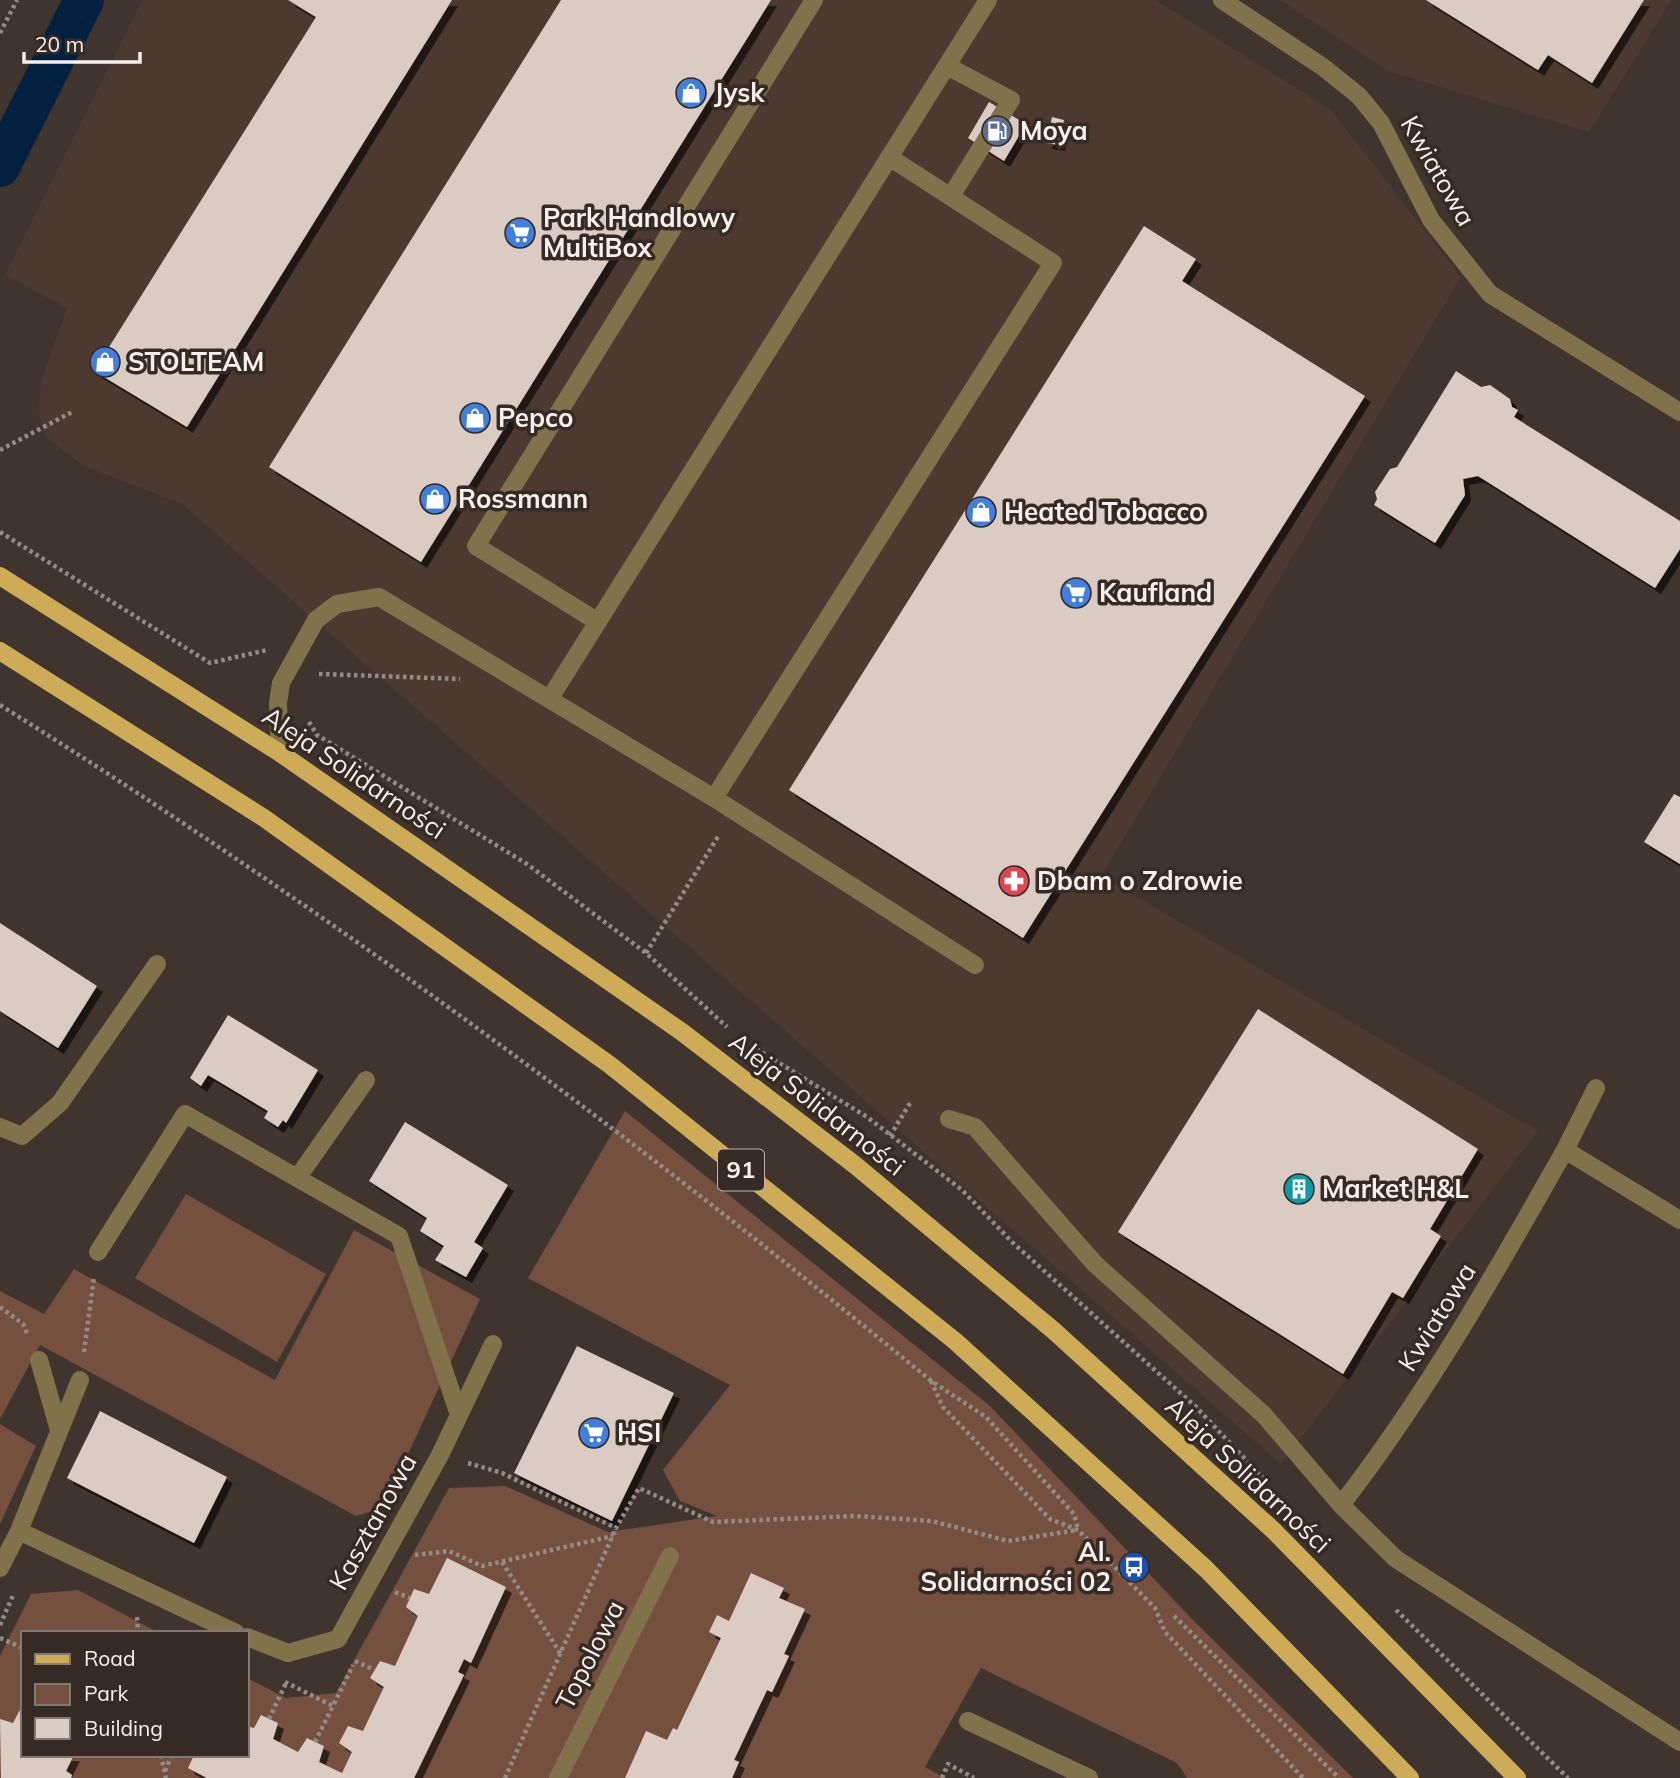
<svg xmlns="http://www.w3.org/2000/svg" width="1680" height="1778" font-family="Mulish,sans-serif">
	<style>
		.built { fill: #4c3a31 }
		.green { fill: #75503e }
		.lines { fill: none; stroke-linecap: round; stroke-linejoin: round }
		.canal { stroke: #022141; stroke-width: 40 }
		.building { fill: #dacbc3; filter: url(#shadow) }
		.path { stroke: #958b86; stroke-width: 4.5; stroke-dasharray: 3.5 3.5; stroke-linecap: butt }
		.minor { stroke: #82724b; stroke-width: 18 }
		.major { stroke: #cdab57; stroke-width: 18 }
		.labels { text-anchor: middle; stroke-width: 7; stroke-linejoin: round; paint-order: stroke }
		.shield { fill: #352a24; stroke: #bdb4af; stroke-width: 2 }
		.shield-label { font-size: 24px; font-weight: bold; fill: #f7efeb }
		.poi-label { font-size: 26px; font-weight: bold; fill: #f7efeb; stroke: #352a24; text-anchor: start }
		.street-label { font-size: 26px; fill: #f7efeb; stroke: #352a24 }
	</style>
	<defs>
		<filter id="shadow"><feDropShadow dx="6" dy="6" stdDeviation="0" flood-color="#0009"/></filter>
	</defs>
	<rect width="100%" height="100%" fill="#3f342e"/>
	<path class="built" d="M143 0H1156L1331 110 1461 277 1101 876 1538 1131 1281 1464 182 504 84 466 45 437 39 413 41 381 67 308 5 275Z
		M1280 0H1672L1589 132 1388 71Z"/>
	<path class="green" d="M625 1111 990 1406 1192 1619 1353 1778H1187L1177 1763 981 1668 925 1767 945 1778H0V1656L31 1594 78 1590 159 1633H23V1755H247V1678L286 1698 336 1693 449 1488 505 1486 608 1532 717 1516 680 1501 663 1470 730 1385 528 1278Z
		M186 1194 326 1274 277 1362 135 1278Z
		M354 1230 480 1299 383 1508 356 1516 40 1345 0 1419V1291L44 1314 74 1269 275 1380Z
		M0 1424 36 1446 0 1524Z"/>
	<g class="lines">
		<path class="canal" d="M0 167 84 0"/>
	</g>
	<path class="building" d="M288 0H452L187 427 94 371 316 17Z
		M561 0H771L421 562 269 467Z
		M1426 0H1644L1592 83 1548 55 1538 70Z
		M989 102 1026 124 1004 161 968 138Z
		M1052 117 1064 120 1059 145 1046 143Z
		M1144 226 1196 259 1182 281 1365 396 1023 938 789 790Z
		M1456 371 1481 387 1490 385 1510 399 1512 407 1518 410 1514 417 1680 521V549L1655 588 1478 476 1463 479 1465 495 1435 543 1374 505 1377 499 1375 492 1390 469 1397 467Z
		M1674 794 1680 797V864L1644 842Z
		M0 923 97 986 58 1048 0 1011Z
		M1258 1009 1478 1149 1430 1229 1441 1236 1403 1298 1392 1292 1343 1374 1118 1232Z
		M228 1015 318 1070 286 1123 283 1120 278 1127 264 1118 268 1111 208 1075 201 1086 190 1078Z
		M405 1122 508 1185 474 1242 483 1248 466 1277 435 1260 444 1246 420 1231 427 1218 369 1181Z
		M577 1346 674 1393 612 1521 514 1473Z
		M100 1411 227 1477 194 1543 67 1478Z
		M447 1558 506 1587 471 1663 464 1659 458 1672 464 1675 414 1778H207L188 1768 194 1755H247V1726L254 1728 261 1715 278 1723 273 1739 298 1752 307 1738 315 1742 324 1746 319 1762 342 1773 352 1752 339 1743 348 1726 363 1731 384 1687 370 1678 380 1661 395 1666 418 1616 406 1607 414 1589 429 1594Z
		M751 1573 784 1588 779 1598 805 1609 784 1654 789 1656 772 1692 767 1690 734 1760 739 1762 732 1778H625L646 1731 667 1740 673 1728 677 1730 721 1638 709 1632 717 1615 729 1621Z
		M23 1704V1755H74L66 1771 72 1775 71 1778H1L0 1719 13 1723Z"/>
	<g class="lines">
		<path class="path" d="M0 33 17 0
			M0 450 74 411
			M0 532 210 663 267 650
			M319 674 460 679
			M0 705C326 909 634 1136 930 1380L986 1417 1074 1514 1078 1530
			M309 722 317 735 527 864 646 953 727 1027
			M646 953 719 835
			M750 1045 867 1117 962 1190 1013 1243 1195 1406 1263 1478
			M890 1136 910 1103
			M0 1307 23 1324 28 1336
			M84 1352 94 1277
			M931 1381 943 1407 1050 1519 1078 1530 1155 1608 1165 1632 1303 1778
			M468 1463 502 1473 616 1528 639 1488 713 1522 855 1516 932 1521 1008 1541 1078 1530
			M415 1555 449 1551 482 1566 613 1536
			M502 1562 562 1656
			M395 1592 410 1598
			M1396 1610 1568 1778
			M1174 1616 1339 1778
			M137 1617 138 1633
			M0 1625 14 1593
			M0 1638 23 1648
			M355 1661 375 1670
			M285 1682 333 1706 353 1665
			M269 1719 286 1683
			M315 1742 333 1706
			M161 1755 166 1778
			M165 1771 172 1755
			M505 1778 616 1528
			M942 1778 948 1764 974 1778"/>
		<path class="minor" d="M1222 0 1323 67 1359 96 1381 123 1431 220 1490 294 1680 412
			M947 66 1011 100 951 196
			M598 622 476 546 814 0
			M550 698 988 0
			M280 753 278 703 281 683 316 620 337 604 379 597 714 798 1053 263 889 157
			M714 798 975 965
			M1596 1088 1565 1150 1680 1220
			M949 1119 975 1127 1095 1264 1264 1415 1341 1505 1396 1559 1680 1742
			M0 1127 22 1136 60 1103 157 964
			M298 1177 366 1080
			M98 1252 185 1114 399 1236 459 1415
			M39 1360 59 1430
			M1341 1505C1427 1394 1496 1272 1565 1150
			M19 1531 80 1380
			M0 1568 19 1531 236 1633
			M247 1637 288 1653 338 1639 440 1455 493 1344
			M968 1721 1089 1778
			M558 1778 670 1556"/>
		<path class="major" d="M0 576 280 753 682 1032 855 1165 1053 1330 1273 1530 1517 1778
			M0 651 264 818 610 1065 955 1341 1206 1569 1410 1778"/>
	</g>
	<defs>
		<g id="shop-disc" transform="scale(1.575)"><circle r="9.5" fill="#3f7fe0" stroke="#352a24"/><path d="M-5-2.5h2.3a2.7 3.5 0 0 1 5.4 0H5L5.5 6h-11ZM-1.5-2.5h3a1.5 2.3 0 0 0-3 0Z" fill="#fff"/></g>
		<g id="fuel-disc" transform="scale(1.575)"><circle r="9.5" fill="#5c6f8a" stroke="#352a24"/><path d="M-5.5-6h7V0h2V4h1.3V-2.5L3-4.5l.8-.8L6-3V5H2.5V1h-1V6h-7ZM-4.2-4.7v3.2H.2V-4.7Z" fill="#fff"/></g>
		<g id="supermarket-disc" transform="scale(1.575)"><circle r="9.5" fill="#3f7fe0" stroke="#352a24"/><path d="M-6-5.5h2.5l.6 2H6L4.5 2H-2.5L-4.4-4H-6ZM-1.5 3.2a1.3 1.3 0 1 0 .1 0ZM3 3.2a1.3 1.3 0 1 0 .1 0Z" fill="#fff"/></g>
		<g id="pharmacy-disc" transform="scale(1.575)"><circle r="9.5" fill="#e0444e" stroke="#352a24"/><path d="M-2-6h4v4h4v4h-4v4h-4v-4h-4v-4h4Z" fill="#fff"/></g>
		<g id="building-disc" transform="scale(1.575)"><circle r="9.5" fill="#0f9aa8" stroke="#352a24"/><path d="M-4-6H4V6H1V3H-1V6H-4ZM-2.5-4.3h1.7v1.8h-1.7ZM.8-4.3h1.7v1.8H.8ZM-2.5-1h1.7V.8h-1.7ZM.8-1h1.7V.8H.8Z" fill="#fff"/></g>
		<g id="bus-disc" transform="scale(1.575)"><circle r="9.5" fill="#1a4fb4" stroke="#352a24"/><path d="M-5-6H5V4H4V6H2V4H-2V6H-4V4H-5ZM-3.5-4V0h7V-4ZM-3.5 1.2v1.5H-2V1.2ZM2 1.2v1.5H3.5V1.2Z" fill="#fff"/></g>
	</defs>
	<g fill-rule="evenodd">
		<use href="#shop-disc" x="691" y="93"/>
		<use href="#fuel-disc" x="997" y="131"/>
		<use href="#supermarket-disc" x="520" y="233"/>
		<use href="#shop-disc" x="105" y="362"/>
		<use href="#shop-disc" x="475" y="418"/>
		<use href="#shop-disc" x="435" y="499"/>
		<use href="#shop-disc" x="981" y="512"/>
		<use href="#supermarket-disc" x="1076" y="593"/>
		<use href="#pharmacy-disc" x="1014" y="881"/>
		<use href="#building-disc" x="1299" y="1189"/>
		<use href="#supermarket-disc" x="594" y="1433"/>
		<use href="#bus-disc" x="1134" y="1567"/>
	</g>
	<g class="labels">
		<rect class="shield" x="718" y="1149.5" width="46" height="41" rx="5"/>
		<g class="shield-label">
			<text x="741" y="1178">91</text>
		</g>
		<g class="poi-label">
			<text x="714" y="102">Jysk</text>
			<text x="1020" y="140">Moya</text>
			<text x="543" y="227">Park Handlowy<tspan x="543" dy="30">MultiBox</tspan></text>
			<text x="128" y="371">STOLTEAM</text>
			<text x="498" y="427">Pepco</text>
			<text x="458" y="508">Rossmann</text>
			<text x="1004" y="521">Heated Tobacco</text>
			<text x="1099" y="602">Kaufland</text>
			<text x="1037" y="890">Dbam o Zdrowie</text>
			<text x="1322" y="1198">Market H&amp;L</text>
			<text x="617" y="1442">HSI</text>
			<text x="1111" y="1561" text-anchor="end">Al.<tspan x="1111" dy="30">Solidarności 02</tspan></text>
		</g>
		<g class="street-label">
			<text transform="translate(1438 171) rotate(60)" y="9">Kwiatowa</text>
			<text transform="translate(354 773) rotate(34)" y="9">Aleja Solidarności</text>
			<text transform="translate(817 1104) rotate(38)" y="9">Aleja Solidarności</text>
			<text transform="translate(1437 1317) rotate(-58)" y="9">Kwiatowa</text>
			<text transform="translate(1248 1475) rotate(43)" y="9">Aleja Solidarności</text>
			<text transform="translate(373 1522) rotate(-61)" y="9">Kasztanowa</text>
			<text transform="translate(590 1655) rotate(-63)" y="9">Topolowa</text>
		</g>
	</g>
	<rect x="21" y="1631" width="228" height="126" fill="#352a24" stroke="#837974" stroke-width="2"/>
	<rect x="35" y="1654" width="35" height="10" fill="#cdab57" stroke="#837974" stroke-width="2"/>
	<text x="84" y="1666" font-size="21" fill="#f7efeb">Road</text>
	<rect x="35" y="1684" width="35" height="21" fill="#75503e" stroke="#837974" stroke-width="2"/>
	<text x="84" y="1701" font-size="21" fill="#f7efeb">Park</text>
	<rect x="35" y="1718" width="35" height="21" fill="#dacbc3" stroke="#837974" stroke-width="2"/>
	<text x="84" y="1736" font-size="21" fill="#f7efeb">Building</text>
	<path d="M24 52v10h116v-10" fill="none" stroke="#f7efeb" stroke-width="3.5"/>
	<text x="35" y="52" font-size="21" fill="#f7efeb" stroke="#352a24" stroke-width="5" paint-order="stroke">20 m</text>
</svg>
